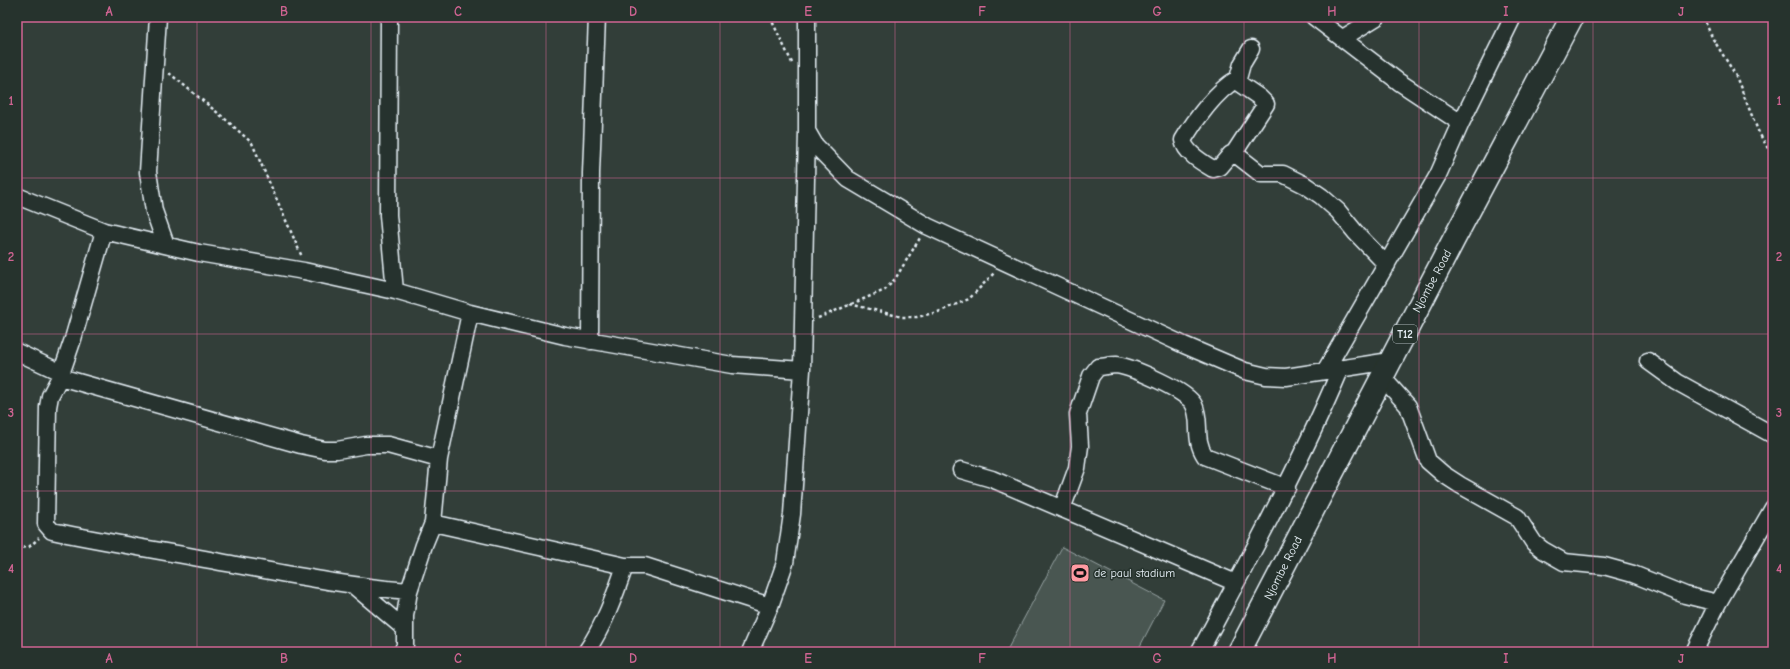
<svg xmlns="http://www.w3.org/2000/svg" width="1790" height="669" font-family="'Comic Neue',sans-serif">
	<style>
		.green { fill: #495651; stroke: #98a4a4 }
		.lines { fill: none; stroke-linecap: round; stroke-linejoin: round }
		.minor-casing { stroke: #e8f1f8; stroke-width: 19 }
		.highway-casing { stroke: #e8f1f8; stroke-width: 25 }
		.path { stroke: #e8f1f8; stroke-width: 2.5; stroke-dasharray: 3 3; stroke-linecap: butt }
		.minor { stroke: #26332d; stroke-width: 16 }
		.highway { stroke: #26332d; stroke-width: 22 }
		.grid { fill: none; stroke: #cf6492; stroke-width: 1; stroke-opacity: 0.55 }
		.labels { text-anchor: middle; stroke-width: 3; stroke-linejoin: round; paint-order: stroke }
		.shield { fill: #26332d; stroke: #aeb8bb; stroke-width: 1 }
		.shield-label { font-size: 11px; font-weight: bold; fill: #e8f1f8 }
		.street-label { font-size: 12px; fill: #e8f1f8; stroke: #26332d }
		.poi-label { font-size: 12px; fill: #e8f1f8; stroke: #26332d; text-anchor: start }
		.neatline { fill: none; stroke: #cf6492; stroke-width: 1.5 }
		.grid-label { font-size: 13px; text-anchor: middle; font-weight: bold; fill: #cf6492 }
	</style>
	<rect width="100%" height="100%" fill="#323e39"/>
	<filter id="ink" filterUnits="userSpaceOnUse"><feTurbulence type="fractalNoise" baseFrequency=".025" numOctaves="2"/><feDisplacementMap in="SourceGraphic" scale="8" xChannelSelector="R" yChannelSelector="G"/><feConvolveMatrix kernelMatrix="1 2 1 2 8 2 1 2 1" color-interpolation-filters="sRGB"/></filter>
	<g filter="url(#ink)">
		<path class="green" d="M1062 547 1164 600 1137 652H1006Z"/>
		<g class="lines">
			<g class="minor-casing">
				<path id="minor" d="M158 17 148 172 154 211 166 245
					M389 17 388 215 395 291
					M807 17V131L815 145 848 179 927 226 1184 345 1245 371 1266 376 1286 377 1390 361
					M1314 17 1399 82 1461 123
					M1343 38 1377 17
					M1237 79C1217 90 1195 120 1183 140 1185 153 1203 163 1213 169L1220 167 1231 154 1234 153 1261 174H1283L1305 185 1321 196 1338 211 1356 233 1387 265
					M1234 153 1266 104 1259 97 1237 82 1242 64 1251 49
					M17 196 104 231 199 253 304 271 395 291 470 313 565 336 732 365 802 370
					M104 231 73 339 60 377 50 396 48 407 46 524 52 531C110 543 168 552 226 563 287 574 347 586 409 591
					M590 341 591 173 597 17
					M17 352 62 373
					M1648 361 1677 382 1773 435
					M1325 371 1438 175 1461 123 1513 17
					M60 377 301 445 325 450H337L366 445H388L439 459
					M1382 377 1408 406 1428 461 1443 474 1460 485 1517 517 1534 543 1543 550 1564 562 1604 566 1633 574 1685 595 1718 603
					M961 470 992 479 1236 583
					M1062 509 1077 468 1080 446 1078 414 1091 376 1098 367C1104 367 1111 365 1116 365 1132 367 1188 391 1194 405 1202 422 1193 438 1205 456L1287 488
					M433 523 625 566H645L770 606
					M354 586 405 629
					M402 652 405 645V616L409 591 424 545 433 523 439 459 470 313
					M586 652C604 626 615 595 625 566
					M750 652 770 606 785 563 792 514 802 370 807 131
					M1199 652C1214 626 1227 599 1242 572 1278 504 1311 439 1341 368
					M1694 652 1718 603 1773 508"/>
			</g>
			<g class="highway-casing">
				<path id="highway" d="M1239 652 1454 239 1572 17"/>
			</g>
			<path class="path" d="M770 17 793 65
				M1703 17 1713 39 1735 74 1759 133 1773 157
				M169 73 224 118 252 143 302 257
				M850 304 902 317H917L938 312 969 299 995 272
				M818 318 885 290 895 279 920 238
				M17 548 29 547 39 538"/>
			<use href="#minor" class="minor"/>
			<use href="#highway" class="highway"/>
		</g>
	</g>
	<path class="grid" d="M197 17V652M371 17V652M546 17V652M720 17V652M895 17V652M1070 17V652M1244 17V652M1419 17V652M1593 17V652M17 178H1773M17 334H1773M17 491H1773"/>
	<defs>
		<g id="stadium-square" transform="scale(1)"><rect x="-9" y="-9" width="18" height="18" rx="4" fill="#ff9aa2" stroke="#26332d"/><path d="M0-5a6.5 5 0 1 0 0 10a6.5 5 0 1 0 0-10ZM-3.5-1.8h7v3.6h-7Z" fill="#111"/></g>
	</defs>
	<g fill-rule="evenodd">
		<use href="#stadium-square" x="1080" y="573"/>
	</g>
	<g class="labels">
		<rect class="shield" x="1393" y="325" width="24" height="18" rx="3"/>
		<g class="shield-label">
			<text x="1405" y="338">T12</text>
		</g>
		<g class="street-label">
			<text transform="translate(1432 281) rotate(-62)" y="4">Njombe Road</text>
			<text transform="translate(1283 568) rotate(-63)" y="4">Njombe Road</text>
		</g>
		<g class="poi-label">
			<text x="1094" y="577">de paul stadium</text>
		</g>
	</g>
	<rect width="1790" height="669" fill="none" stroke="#26332d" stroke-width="44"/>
	<rect x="22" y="22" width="1746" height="625" class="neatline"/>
	<g class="grid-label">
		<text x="109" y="16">A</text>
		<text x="284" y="16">B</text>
		<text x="458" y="16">C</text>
		<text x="633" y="16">D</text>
		<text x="808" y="16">E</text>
		<text x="982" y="16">F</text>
		<text x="1157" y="16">G</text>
		<text x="1332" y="16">H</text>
		<text x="1506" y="16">I</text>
		<text x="1681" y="16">J</text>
		<text x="11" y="105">1</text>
		<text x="1779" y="105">1</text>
		<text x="11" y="261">2</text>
		<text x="1779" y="261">2</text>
		<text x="11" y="417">3</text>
		<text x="1779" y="417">3</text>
		<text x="11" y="573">4</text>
		<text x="1779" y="573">4</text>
		<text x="109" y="663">A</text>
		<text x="284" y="663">B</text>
		<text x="458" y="663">C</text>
		<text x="633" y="663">D</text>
		<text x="808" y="663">E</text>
		<text x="982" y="663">F</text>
		<text x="1157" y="663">G</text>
		<text x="1332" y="663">H</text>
		<text x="1506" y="663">I</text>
		<text x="1681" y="663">J</text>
	</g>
</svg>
